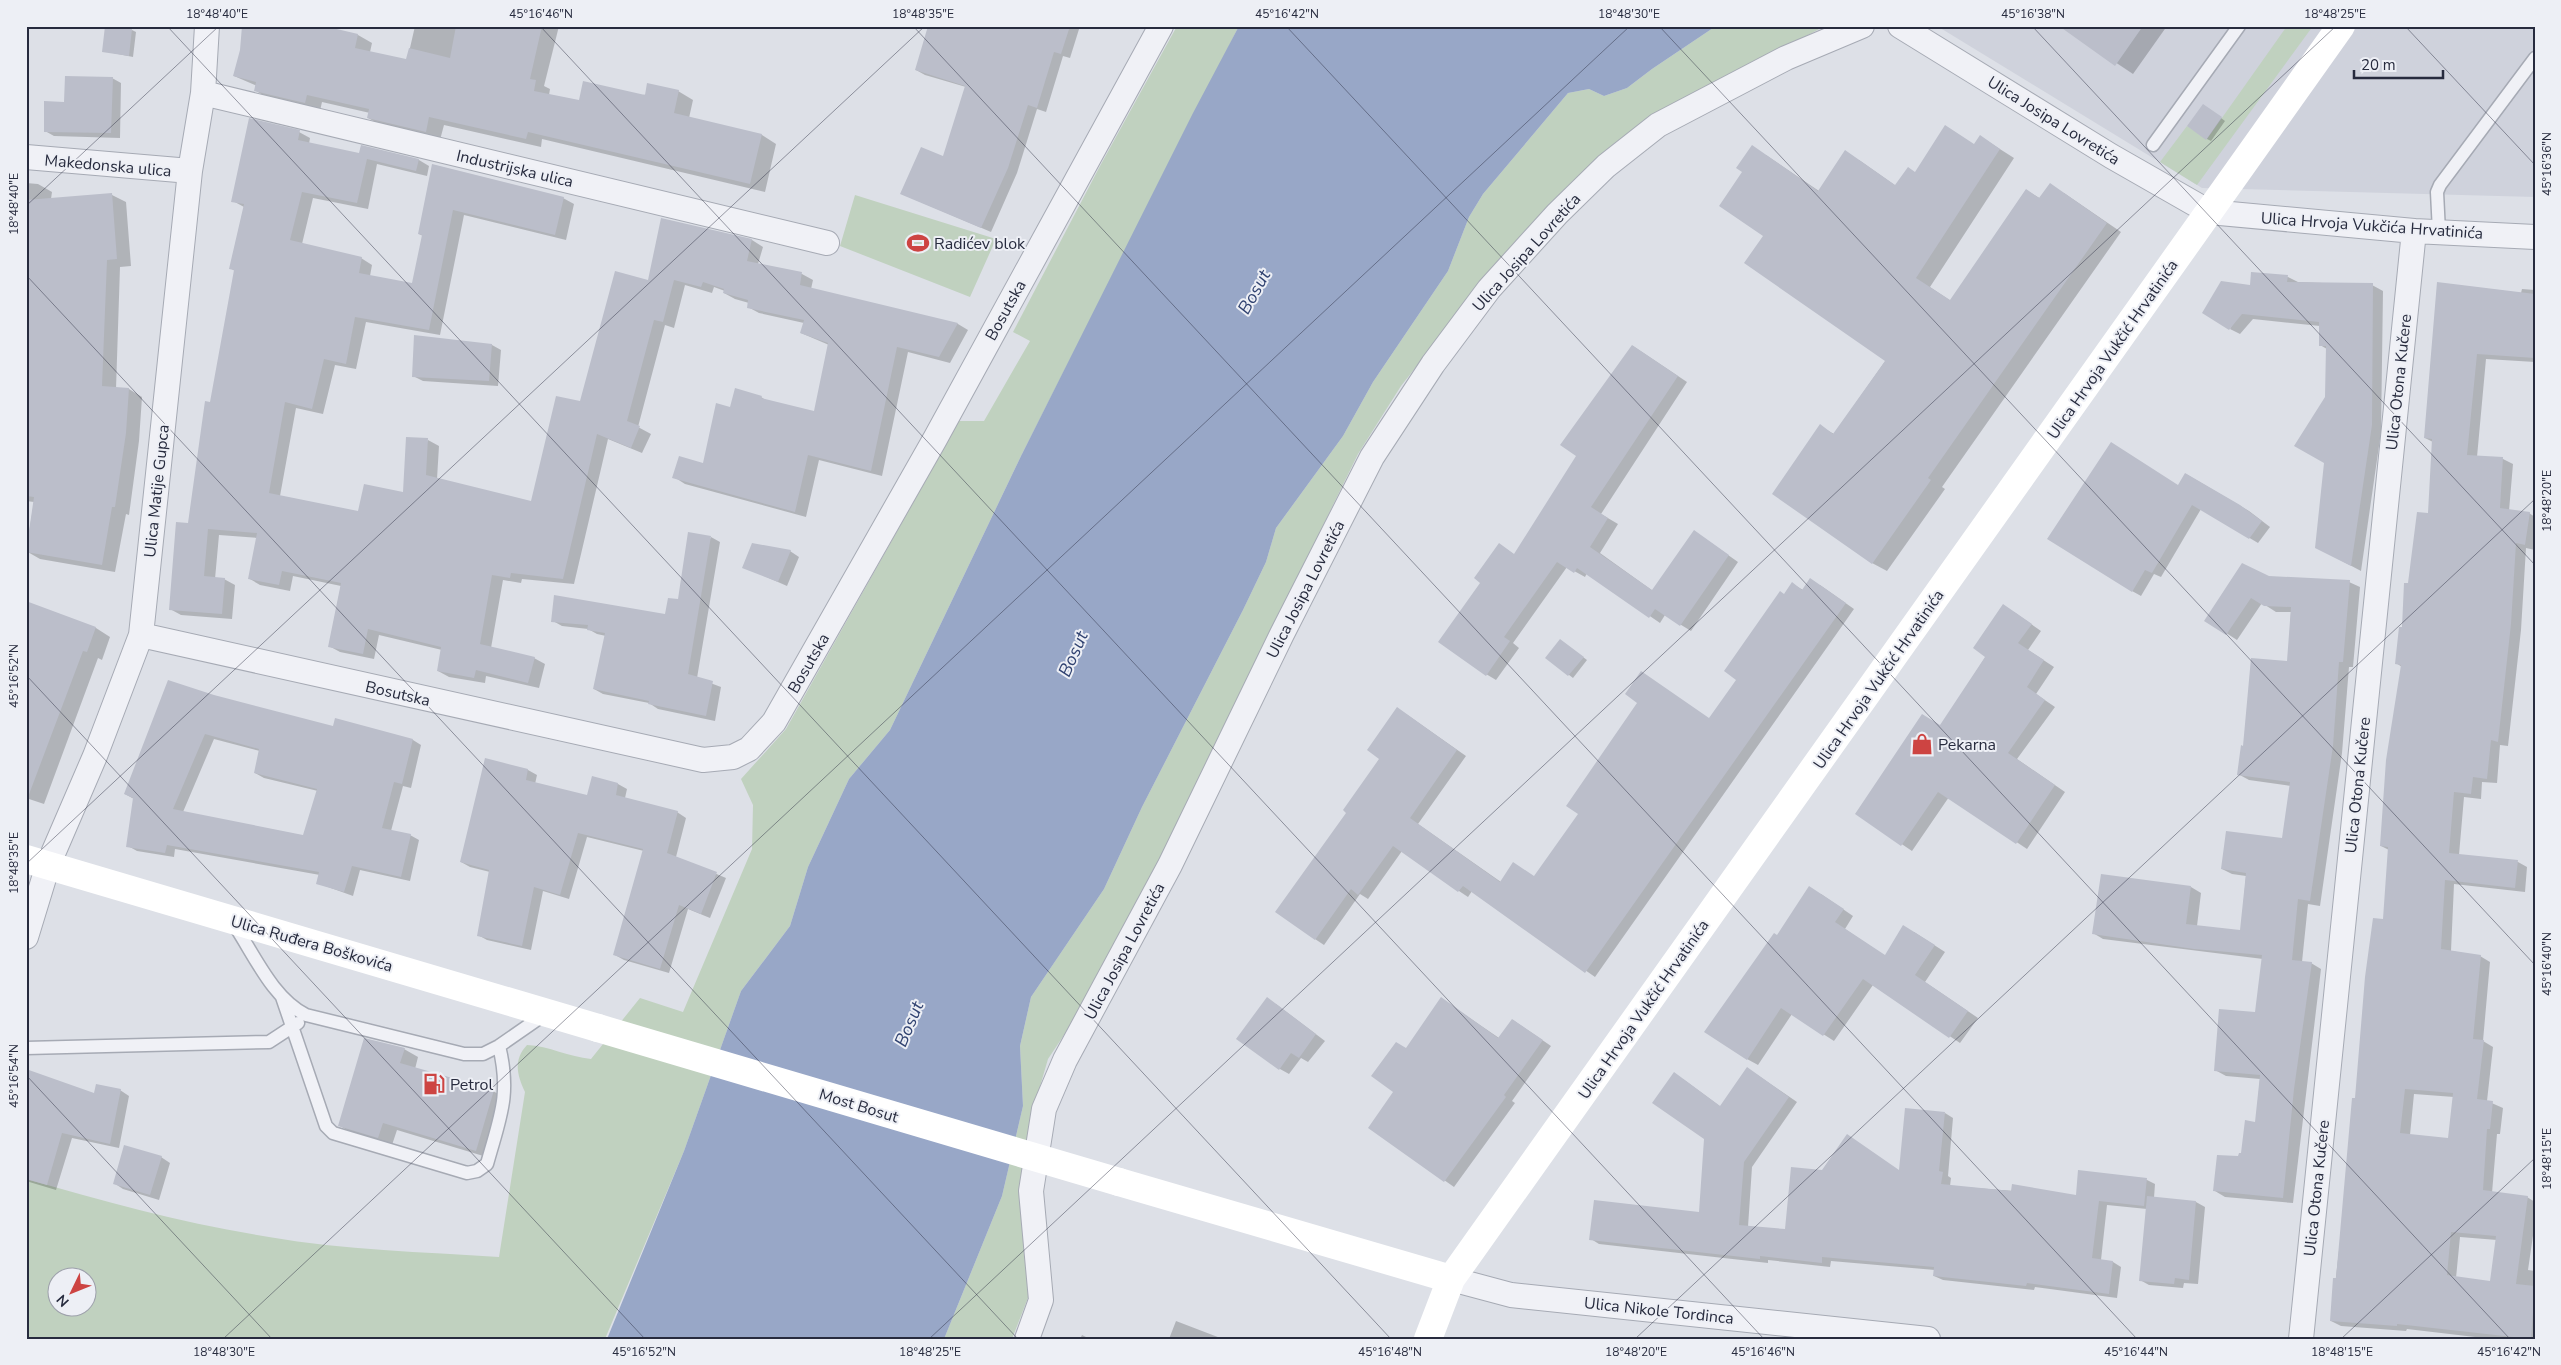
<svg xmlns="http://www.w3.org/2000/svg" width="2561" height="1365" font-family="'Nunito Sans',sans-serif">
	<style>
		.built { fill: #cfd2dc }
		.green { fill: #c0d1bf; fill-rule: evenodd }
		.water { fill: #98a7c7 }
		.shadow { fill: #0003; fill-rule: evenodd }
		.building { fill: #bbbeca; fill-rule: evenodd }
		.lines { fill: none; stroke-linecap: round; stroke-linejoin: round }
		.lane-casing { stroke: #a6aab4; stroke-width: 15 }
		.street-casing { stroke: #a6aab4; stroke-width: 26 }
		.lane { stroke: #f0f1f6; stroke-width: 12 }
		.street { stroke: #f0f1f6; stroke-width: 24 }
		.secondary { stroke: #fff; stroke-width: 28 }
		.secondary-bridge { stroke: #fff; stroke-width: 28 }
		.ticks { fill: none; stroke: #272b3e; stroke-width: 1; stroke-opacity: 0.45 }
		.labels { text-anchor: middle; stroke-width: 4; stroke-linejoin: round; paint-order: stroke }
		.street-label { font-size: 16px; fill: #272b3e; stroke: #edeff5 }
		.poi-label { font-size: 16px; fill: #272b3e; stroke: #edeff5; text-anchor: start }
		.water-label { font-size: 18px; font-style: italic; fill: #314371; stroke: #edeff5 }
		.neatline { fill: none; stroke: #272b3e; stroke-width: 2 }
		.ticks-label { font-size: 12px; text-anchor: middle; fill: #272b3e }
	</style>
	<rect width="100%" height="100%" fill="#dde0e7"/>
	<path class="built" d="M1937 26H2535V197L2202 188Z"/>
	<path class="green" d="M1177 26H1239L1021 456 890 730 849 779 808 867 790 926 741 991 684 1151 605 1339H26V1179C106 1202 187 1224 269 1237 344 1250 423 1252 499 1257L525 1092C517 1075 513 1060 527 1045 549 1046 569 1057 591 1059L640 998 683 1012 752 849 753 805 741 779 786 729 959 421H984L1030 341 1013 332 1100 166ZM58 1278H88V1308H58Z
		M1716 26H1825L1676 105 1492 270 1401 386 1358 454 1160 858 1082 1008 1048 1059 1034 1107 1020 1180 1022 1218 1031 1290 1012 1339H944L1002 1196 1023 1106 1020 1046 1031 997 1104 889 1142 807 1243 610 1266 562 1276 528 1343 436 1373 382 1448 271 1469 217 1483 194 1568 93 1589 89 1604 96 1627 88 1652 69Z
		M2287 26H2313L2197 185 2160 162 2187 126 2207 139Z
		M855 195 996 239 970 297 840 246Z"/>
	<path class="water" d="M1239 26H1716L1652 69 1627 88 1604 96 1589 89 1568 93 1483 194 1469 217 1448 271 1373 382 1343 436 1276 528 1266 562 1243 610 1142 807 1104 889 1031 997 1020 1046 1023 1106 1002 1196 944 1339H607L684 1151 741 991 790 926 808 867 849 779 890 730 1021 456 1193 113Z"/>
	<path class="shadow" d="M318 26 358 35 372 43 370 52 407 61 415 26H559L544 86 550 89 549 95 580 102 678 91 693 100 689 118 762 135 776 144 765 192 542 139 541 147 444 125 440 140 383 126 368 118 370 113 322 102 320 111 270 99 256 91 257 86 234 76Z
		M929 26H1080L1070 58 1063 56 1046 112 1037 109 1017 173 991 232 902 194 944 158 966 87 925 75 916 70Z
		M2061 26H2167L2133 74Z
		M132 30 136 32 133 57 103 51Z
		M112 78 121 83 120 138 54 136 45 131 65 103Z
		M2208 108 2225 121 2211 141 2207 139Z
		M299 132 310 138 309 144 360 154 361 147 419 160 429 166 427 176 377 164 368 209 313 198 302 244 361 258 372 265 370 276 413 284 423 236 419 234 433 165 563 198 574 204 566 240 464 215 440 335 366 322 356 369 335 365 323 414 296 408 280 496 359 512 404 493 428 440 439 446 437 479 532 502 581 403 649 282 662 219 752 240 763 247 758 264 802 274 813 280 811 289 958 324 968 330 950 363 908 352 882 476 819 460 806 517 685 484 674 477 704 464 731 408 761 397 769 402 815 413 829 345 801 333 804 323 759 313 748 307 749 303 735 299 724 293 725 291 714 287 712 293 685 285 674 328 665 325 638 427 651 434 642 453 608 439 574 584 522 579 521 583 503 580 491 648 534 658 545 664 539 688 486 676 485 683 449 677 438 671 442 650 379 635 374 659 340 652 329 646 341 586 293 576 290 591 260 585 250 579 258 538 219 535 215 579H224L235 585 232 619 181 615 170 609 189 524 235 271 230 268 244 207 233 201Z
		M1981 137 2014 158 1930 287 1951 301 2026 190 2041 199 2064 193 2121 232 1942 487 1945 489 1887 571 1872 563 1820 426 1834 434 1886 360 1764 236 1766 155 1819 191 1859 160 1896 186 1915 173 1975 145Z
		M26 183 38 184 52 192 51 199 112 195 126 202 131 266 120 267 116 389H129L142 397 139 441 129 515 126 514 115 572 40 559 26 551 34 502 26 501V419L30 364 26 363Z
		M2288 277 2298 282 2372 285 2383 291 2381 432 2361 571 2327 553 2325 462 2327 349 2320 345V326L2253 319 2240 334 2230 329 2251 286Z
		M2438 283 2521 293 2522 289 2535 290V362L2486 359 2477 457 2503 459 2513 464 2509 511 2529 513 2535 517V550L2526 548 2521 630 2508 746 2500 745 2497 783 2482 782 2481 799 2464 797 2459 855 2518 862 2527 867 2525 892 2454 884 2451 951 2480 956 2490 962 2483 1041 2493 1047 2487 1101 2503 1108 2500 1134H2497L2492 1193 2527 1197 2535 1202V1222L2528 1270 2535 1271V1339H2492L2407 1329 2406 1331 2341 1326 2331 1321 2356 1100 2384 920 2389 850 2381 846 2402 667 2396 663 2409 584 2429 515 2433 442 2425 438ZM2414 1094 2454 1097 2449 1139 2410 1135ZM2460 1237 2497 1240 2491 1282 2456 1278Z
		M415 337 492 345 501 350 498 386 423 381 413 376Z
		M1633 346 1687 382 1601 514 1618 524 1600 553 1653 591 1704 538 1738 562 1691 631 1665 615 1660 623 1587 573 1585 577 1567 567 1513 643 1519 648 1496 680 1486 674 1482 583 1500 545 1515 555 1578 456Z
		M2186 474 2249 511 2270 527 2258 543 2201 509 2161 577 2154 574 2141 596 2132 591Z
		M711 537 720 542 697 678 721 687 715 721 658 709 649 703 603 694 594 689 606 636 597 634 588 629 562 626 553 621 666 616 679 601Z
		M790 551 799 557 787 586 744 567Z
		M2268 578 2349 582 2360 587 2353 667H2349L2342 753 2320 906 2308 904 2302 962 2311 963 2321 969 2293 1203 2225 1197 2215 1191 2242 1155 2256 1123 2260 1079 2226 1076 2215 1070 2256 1014 2263 959 2103 939 2093 933 2191 887 2201 893 2197 926 2241 931 2246 876 2232 874 2222 869 2283 840 2291 786 2249 780 2238 774 2244 747 2288 663 2291 612H2276L2262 603 2237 640 2206 620Z
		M1793 584 1803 590 1820 585 1854 609 1595 977 1472 891 1468 897 1459 891 1402 851 1368 899 1360 894 1324 945 1315 939 1348 812 1406 714 1466 756 1418 824 1501 882 1535 877 1710 719 1738 679Z
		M26 602 96 628 110 637 102 660 98 658 44 804 26 798Z
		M2014 612 2041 631 2028 650 2054 667 2036 694 2055 707 2017 759 2065 792 2027 849 1949 797 1912 851 1857 814 1941 727Z
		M1564 643 1587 660 1573 678 1547 658Z
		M214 696 334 728 413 740 421 745 411 788 403 786 391 831 410 835 419 840 410 881 360 870 353 896 317 883 320 875 175 849 174 857 137 851 128 846 134 799 125 794ZM214 739 260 751 255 773 264 778 318 791 304 836 183 812Z
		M486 760 528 770 537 775 535 784 588 797 593 778 618 784 627 789 625 798 677 812 686 818 676 857 726 878 710 918 688 909 669 973 624 960 615 955 644 851 587 837 569 899 543 891 531 950 487 940 478 935 490 872 470 867 461 862Z
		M1821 894 1853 916 1845 929 1885 956 1914 932 1945 952 1925 982 1978 1018 1960 1043 1873 985 1834 1041 1792 1014 1758 1065 1747 1059 1777 936Z
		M1442 999 1499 1038 1513 1020 1551 1046 1512 1101 1515 1103 1454 1187 1370 1128 1395 1092 1407 1049Z
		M1276 1004 1325 1041 1308 1062 1301 1058 1289 1074 1280 1069Z
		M404 1049 418 1057 415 1069 493 1091 507 1099 490 1158 397 1130 392 1145 354 1134 340 1126Z
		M26 1071 95 1095 120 1090 129 1096 119 1148 72 1138 56 1190 26 1181Z
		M1756 1074 1797 1102 1752 1167 1748 1227 1786 1231 1823 1171H1900L1945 1113 1953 1118 1948 1176 1951 1178 1950 1186 2077 1196 2079 1171 2147 1180 2155 1184 2154 1198 2196 1202 2205 1207 2198 1284 2184 1283 2183 1288 2149 1285 2140 1280 2147 1209 2107 1205 2101 1260 2113 1262 2121 1267 2117 1298 2035 1287 2034 1290 1943 1280 1934 1276 1935 1270 1831 1261 1830 1267 1768 1260V1263L1599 1244 1591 1239 1700 1214 1705 1139 1683 1079 1721 1107Z
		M161 1157 170 1163 159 1200 123 1189 114 1183Z
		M1176 1321 1223 1339H1169Z
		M1082 1335 1090 1339H1080Z"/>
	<path class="building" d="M105 26 132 29 129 56 102 52Z
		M242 26H324L358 34 355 48 406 59 409 48 450 58 456 26H542L530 79 536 80 534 91 579 100 583 81 645 95 647 83 679 90 674 113 762 134 750 184 528 132 526 139 429 117 426 132 367 118 369 109 307 95 305 103 254 91 256 82 233 76 240 50Z
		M928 26H1070L1061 54 1054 52 1037 108 1028 105 1008 168 981 228 900 194 921 147 943 156 965 86 915 70Z
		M2059 26H2143L2115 66Z
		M65 76 113 77 111 133 44 132V101L64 102Z
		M2203 104 2222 117 2206 140 2187 126Z
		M249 118 300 130 298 140 359 153 361 145 419 159 416 171 367 159 357 203 302 192 290 240 362 257 359 273 412 283 422 235 418 234 432 164 564 197 555 235 453 210 429 330 355 317 346 364 324 359 312 409 285 402 269 493 358 511 364 484 403 492 406 437 428 438 426 475 531 501 556 396 580 401 615 271 648 280 661 218 752 239 747 261 802 272 800 285 958 323 939 357 897 347 871 471 808 455 795 512 672 478 679 456 703 463 716 403 730 407 735 388 762 396 761 398 814 411 828 343 800 333 804 320 747 308 748 300 723 293 724 289 703 282 701 287 674 280 663 322 654 320 627 421 640 426 631 448 597 434 563 579 511 573 510 578 492 575 480 644 535 657 528 683 476 670 474 678 437 671 441 647 368 629 363 654 328 647 341 583 282 571 279 585 248 579 257 533 208 529 204 576 225 578 222 614 169 610 176 522 188 523 205 401 210 402 234 270 229 269 244 204 231 202Z
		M1945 125 1974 144 1980 135 2000 149 1916 278 1950 300 2026 189 2039 198 2050 183 2107 223 1928 478 1931 480 1872 564 1772 494 1820 424 1833 434 1885 361 1744 263 1763 236 1719 206 1742 172 1736 168 1752 145 1818 191 1845 150 1895 185 1908 167 1915 172Z
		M112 193 117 259 107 260 102 386 129 388 126 433 115 507H112L102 565 26 552 34 497 26 496 29 357H26V200Z
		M2251 272 2288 275 2287 282 2373 283 2372 425 2351 566 2315 548 2324 463 2294 446 2325 397 2326 346H2319V322L2242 314 2229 330 2202 313 2221 281 2250 285Z
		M2437 282 2535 294V358L2477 354 2467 455 2503 457 2500 508 2530 512 2525 545 2516 543 2511 624 2498 742 2491 740 2487 779 2473 777 2471 794 2454 792 2449 853 2518 860 2515 888 2445 880 2441 949 2481 955 2473 1039 2484 1040 2477 1099 2493 1101 2490 1129H2487L2483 1190 2528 1196 2516 1284 2535 1286 2531 1339 2397 1324V1326L2330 1321 2333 1278H2336L2352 1098H2355L2365 977 2373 918 2383 919 2388 847 2380 846 2386 760 2401 665 2395 664 2399 627H2402L2404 583H2408L2417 512 2428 513 2432 439 2424 438ZM2405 1089 2453 1093 2448 1138 2400 1133ZM2451 1232 2496 1236 2490 1281 2447 1275Z
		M414 335 492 344 489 381 412 377Z
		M1632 345 1678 376 1591 507 1608 518 1590 547 1652 590 1694 530 1729 555 1680 626 1655 609 1649 618 1577 568 1574 573 1557 562 1504 637 1510 641 1486 676 1438 642 1480 583 1474 578 1499 543 1514 554 1576 456 1560 445Z
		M2111 442 2178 485 2185 473 2240 505 2262 521 2249 539 2192 505 2152 573 2145 570 2132 592 2047 539Z
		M688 532 711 536 688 674 713 681 706 716 648 704 649 701 593 689 605 633 587 630 588 625 551 622 554 595 665 614 668 598 678 599Z
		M752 543 791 550 778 582 742 568Z
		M2242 563 2269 576 2350 580 2343 662H2339L2333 746 2310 901 2298 899 2292 960 2312 962 2294 1089 2283 1198 2213 1191 2217 1155 2238 1156 2239 1153H2241L2245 1120 2255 1122 2260 1075 2214 1071 2219 1009 2255 1012 2262 955 2194 949 2092 934 2101 874 2191 886 2186 924 2240 930 2246 873 2221 869 2226 831 2282 838 2290 782 2237 775 2241 745 2243 746 2251 658 2287 661 2291 607 2264 606 2251 598 2226 635 2204 621Z
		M1810 578 1846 603 1585 973 1463 886 1458 892 1393 846 1358 895 1351 889 1315 940 1275 912 1346 813 1343 810 1379 759 1367 750 1397 707 1457 750 1410 818 1500 882 1513 862 1534 876 1578 814 1566 806 1637 703 1625 694 1641 671 1709 718 1736 680 1724 671 1780 591 1784 594 1792 582 1802 590Z
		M26 601 96 627 87 652 83 651 28 797H26Z
		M2003 604 2032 624 2018 643 2044 660 2027 687 2045 700 2008 753 2055 785 2016 844 1938 792 1901 846 1855 814 1922 714 1940 725 1985 657 1973 648Z
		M1560 639 1584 657 1568 676 1545 658Z
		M168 680 214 695 333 726 335 718 413 739 402 784 394 782 382 828 411 834 401 877 352 866 344 892 316 884 319 872 167 845 165 853 126 847 133 798 124 794ZM205 734 259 749 254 773 317 789 303 835 173 809Z
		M485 758 528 769 526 780 587 795 592 776 618 783 616 795 678 811 667 853 717 872 701 914 679 905 660 969 613 955 643 849 578 833 560 895 534 887 522 946 477 936 489 870 460 862Z
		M1809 886 1844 909 1835 922 1885 955 1903 925 1935 945 1915 975 1968 1011 1949 1038 1863 979 1823 1036 1781 1008 1747 1060 1704 1032 1774 933 1777 935Z
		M1267 997 1316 1034 1299 1058 1291 1053 1279 1070 1236 1039Z
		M1441 997 1498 1038 1512 1019 1543 1040 1504 1095 1506 1097 1444 1182 1368 1128 1393 1092 1371 1076 1396 1042 1406 1048Z
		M364 1038 405 1048 400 1063 494 1090 476 1151 383 1123 378 1138 338 1126Z
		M1747 1067 1789 1097 1744 1162 1739 1225 1785 1229 1791 1167 1822 1170 1847 1134 1899 1170 1905 1108 1945 1112 1939 1171 1943 1172 1941 1184 2011 1191 2012 1184 2076 1195 2078 1170 2147 1178 2144 1206 2099 1201 2092 1258 2113 1261 2109 1294 2027 1283 2026 1286 1933 1276 1934 1267 1822 1257V1263L1760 1256V1259L1589 1240 1594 1200 1699 1212 1704 1139 1652 1103 1674 1072 1720 1106Z
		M26 1069 94 1093 96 1084 121 1089 110 1144 62 1133 47 1185 26 1179Z
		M124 1145 162 1156 150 1195 113 1184Z
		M2147 1196 2196 1201 2189 1280 2175 1278 2174 1284 2139 1281Z"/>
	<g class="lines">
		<g class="lane-casing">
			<path id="lane" d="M2153 145 2239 26
				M2439 232 2437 192 2440 185 2535 58
				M233 923C254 954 272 998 306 1015L464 1054H483L499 1046 545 1014
				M282 997 326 1126 333 1133 467 1173 477 1171 487 1164C500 1117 511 1095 499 1046
				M26 1048 269 1042 298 1023"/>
		</g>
		<g class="street-casing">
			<path id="street" d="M1900 26 2111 156 2209 212 2414 231 2535 237
				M203 93 827 243
				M26 157 190 171
				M141 635 703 760 733 757 749 749 774 722 935 439 1161 26
				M26 937 48 865 95 756 141 635 190 171 203 93 207 26
				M1451 1279 1511 1295 1928 1339
				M1027 1339 1041 1300 1031 1191 1044 1109 1065 1060 1170 865 1282 634 1372 457 1433 364 1489 289 1557 214 1606 166 1658 125 1786 58 1862 26
				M2301 1339 2414 231"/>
		</g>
		<use href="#lane" class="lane"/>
		<use href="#street" class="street"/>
		<path class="secondary" d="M26 859 598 1028
			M1119 1182 1451 1279
			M1428 1339 1451 1279 2341 26"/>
		<path class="secondary-bridge" d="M598 1028 1119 1182"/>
	</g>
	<path class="ticks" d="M167 26 1391 1339M540 26 1764 1339M913 26 2137 1339M1286 26 2510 1339M1659 26 2535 965M2032 26 2535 565M2405 26 2535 165M26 206 219 26M26 275 1018 1339M26 675 645 1339M26 864 925 26M26 1075 272 1339M223 1339 1630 26M929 1339 2336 26M1635 1339 2535 499M2341 1339 2535 1158"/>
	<defs>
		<g id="stadium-bare" transform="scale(1.725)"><path d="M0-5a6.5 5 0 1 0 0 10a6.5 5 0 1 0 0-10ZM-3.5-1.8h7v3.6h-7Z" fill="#cd4442" stroke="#edeff5" stroke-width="2.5" paint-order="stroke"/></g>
		<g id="shop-bare" transform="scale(1.725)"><path d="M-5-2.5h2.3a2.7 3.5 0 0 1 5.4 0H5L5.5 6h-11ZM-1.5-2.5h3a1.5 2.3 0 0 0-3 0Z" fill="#cd4442" stroke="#edeff5" stroke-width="2.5" paint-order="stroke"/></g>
		<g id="fuel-bare" transform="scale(1.725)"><path d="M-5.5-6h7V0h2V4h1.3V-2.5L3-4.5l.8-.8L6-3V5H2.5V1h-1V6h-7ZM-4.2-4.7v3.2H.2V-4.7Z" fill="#cd4442" stroke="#edeff5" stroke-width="2.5" paint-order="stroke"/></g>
	</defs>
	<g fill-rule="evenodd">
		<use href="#stadium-bare" x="918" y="243"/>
		<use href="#shop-bare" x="1922" y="744"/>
		<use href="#fuel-bare" x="434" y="1084"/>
	</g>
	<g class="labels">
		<g class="street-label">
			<text transform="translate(2054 120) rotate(32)" y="6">Ulica Josipa Lovretića</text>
			<text transform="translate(108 165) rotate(5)" y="6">Makedonska ulica</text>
			<text transform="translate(515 168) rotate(13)" y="6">Industrijska ulica</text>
			<text transform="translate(2372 225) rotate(4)" y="6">Ulica Hrvoja Vukčića Hrvatinića</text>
			<text transform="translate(1526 252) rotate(-48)" y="6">Ulica Josipa Lovretića</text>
			<text transform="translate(1005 310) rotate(-61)" y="6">Bosutska</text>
			<text transform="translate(2112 349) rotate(-55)" y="6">Ulica Hrvoja Vukčić Hrvatinića</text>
			<text transform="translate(2398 382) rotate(-84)" y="6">Ulica Otona Kučere</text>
			<text transform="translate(156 491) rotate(-84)" y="6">Ulica Matije Gupca</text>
			<text transform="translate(1305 589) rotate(-63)" y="6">Ulica Josipa Lovretića</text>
			<text transform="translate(808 663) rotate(-60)" y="6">Bosutska</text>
			<text transform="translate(1878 679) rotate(-55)" y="6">Ulica Hrvoja Vukčić Hrvatinića</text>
			<text transform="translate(398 693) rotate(13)" y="6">Bosutska</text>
			<text transform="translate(2357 785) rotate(-84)" y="6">Ulica Otona Kučere</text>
			<text transform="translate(312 943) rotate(16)" y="6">Ulica Ruđera Boškovića</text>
			<text transform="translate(1124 951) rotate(-62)" y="6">Ulica Josipa Lovretića</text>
			<text transform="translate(1643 1009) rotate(-55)" y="6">Ulica Hrvoja Vukčić Hrvatinića</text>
			<text transform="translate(859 1105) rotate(17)" y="6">Most Bosut</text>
			<text transform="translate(2316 1188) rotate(-84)" y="6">Ulica Otona Kučere</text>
			<text transform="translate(1659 1310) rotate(6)" y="6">Ulica Nikole Tordinca</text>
		</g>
		<g class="poi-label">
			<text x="934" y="249">Radićev blok</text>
			<text x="1938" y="750">Pekarna</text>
			<text x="450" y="1090">Petrol</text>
		</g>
		<g class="water-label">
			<text transform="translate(1254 292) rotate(-61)" y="6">Bosut</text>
			<text transform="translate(1073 654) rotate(-66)" y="6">Bosut</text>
			<text transform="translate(909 1024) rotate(-67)" y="6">Bosut</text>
		</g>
	</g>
	<rect width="2561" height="1365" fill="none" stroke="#edeff5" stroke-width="55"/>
	<g transform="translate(72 1292) rotate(227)"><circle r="24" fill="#edeff5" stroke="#9ea1ac"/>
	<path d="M0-4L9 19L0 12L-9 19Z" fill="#cd4442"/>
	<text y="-8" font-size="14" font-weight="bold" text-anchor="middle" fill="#272b3e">N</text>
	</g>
	<path d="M2354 70v8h89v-8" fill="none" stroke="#272b3e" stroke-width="2.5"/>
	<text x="2361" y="70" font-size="15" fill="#272b3e" stroke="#edeff5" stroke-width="4" paint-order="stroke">20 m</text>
	<rect x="28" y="28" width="2506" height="1310" class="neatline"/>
	<g class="ticks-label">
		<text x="217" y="18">18°48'40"E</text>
		<text x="541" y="18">45°16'46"N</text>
		<text x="923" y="18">18°48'35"E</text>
		<text x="1287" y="18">45°16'42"N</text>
		<text x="1629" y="18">18°48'30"E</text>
		<text x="2033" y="18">45°16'38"N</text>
		<text x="2335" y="18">18°48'25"E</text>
		<text transform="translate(2547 164) rotate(-90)" y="4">45°16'36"N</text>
		<text transform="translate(14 204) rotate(-90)" y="4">18°48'40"E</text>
		<text transform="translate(2547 501) rotate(-90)" y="4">18°48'20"E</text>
		<text transform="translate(14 676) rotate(-90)" y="4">45°16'52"N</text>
		<text transform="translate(14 863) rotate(-90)" y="4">18°48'35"E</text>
		<text transform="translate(2547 964) rotate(-90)" y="4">45°16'40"N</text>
		<text transform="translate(14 1076) rotate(-90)" y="4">45°16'54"N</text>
		<text transform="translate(2547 1159) rotate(-90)" y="4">18°48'15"E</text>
		<text x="224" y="1356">18°48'30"E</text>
		<text x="644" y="1356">45°16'52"N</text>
		<text x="930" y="1356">18°48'25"E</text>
		<text x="1390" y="1356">45°16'48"N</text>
		<text x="1636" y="1356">18°48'20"E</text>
		<text x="1763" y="1356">45°16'46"N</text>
		<text x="2136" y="1356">45°16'44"N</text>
		<text x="2342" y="1356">18°48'15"E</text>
		<text x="2509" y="1356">45°16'42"N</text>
	</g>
</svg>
